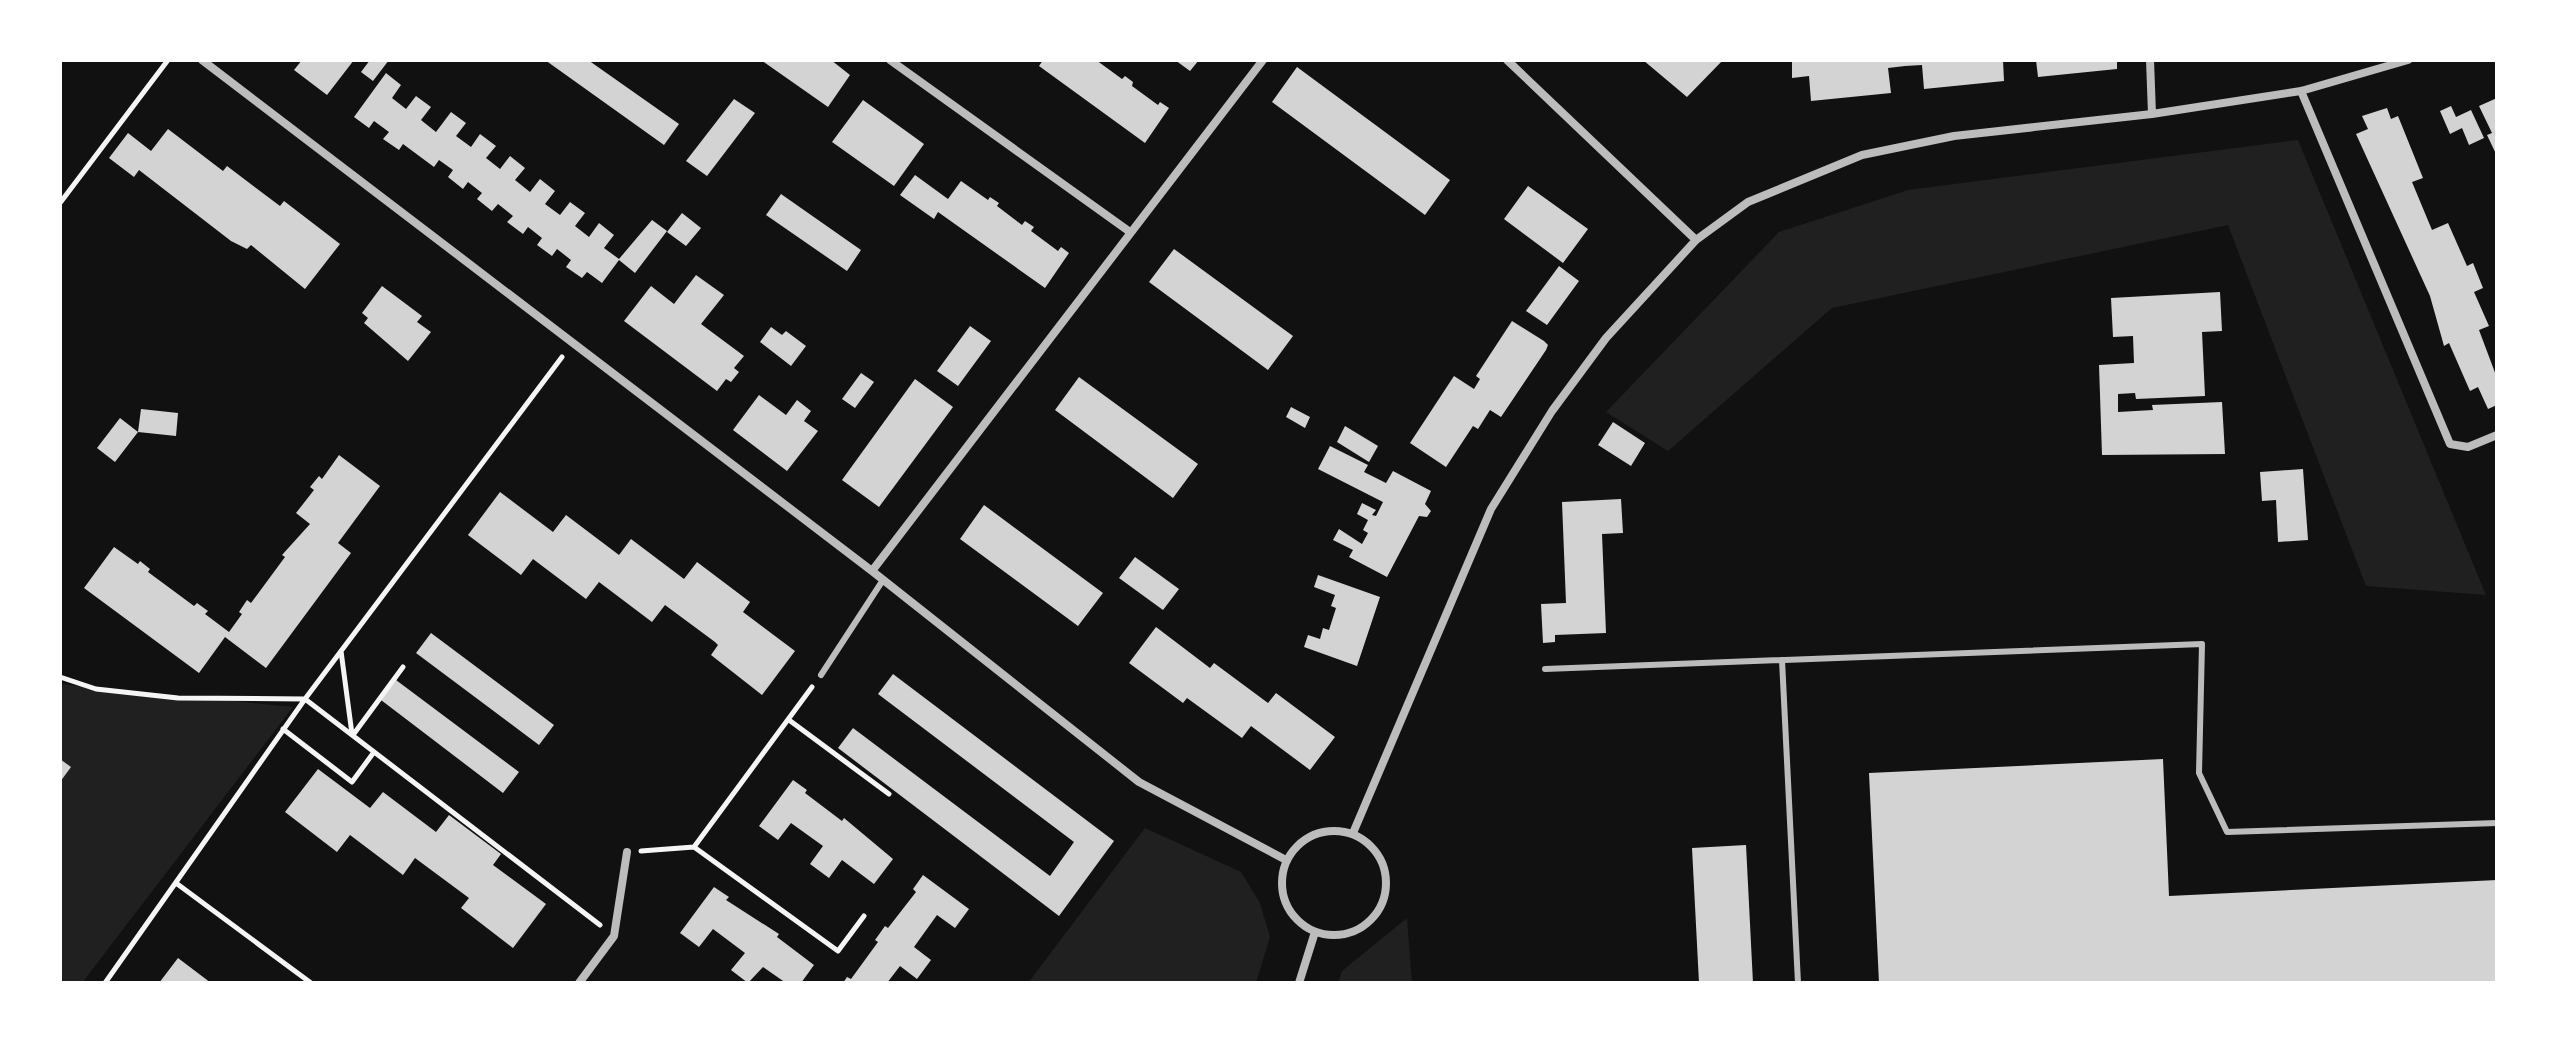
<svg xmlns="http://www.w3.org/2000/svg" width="2557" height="1043" font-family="'Noto Sans',sans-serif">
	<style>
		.green { fill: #202020 }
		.building { fill: #d3d3d3 }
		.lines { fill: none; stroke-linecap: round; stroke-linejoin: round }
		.path { stroke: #f5f5f5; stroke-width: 5 }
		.service { stroke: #bcbcbc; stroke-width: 6 }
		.minor { stroke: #bcbcbc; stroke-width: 8 }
	</style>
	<rect width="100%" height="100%" fill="#111"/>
	<path class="green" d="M2298 140 2486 595 2366 586 2228 225 1832 308 1668 451 1606 412 1779 232 1908 190Z
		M60 684 293 707 82 983H60Z
		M1145 828 1241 872 1260 903 1270 937 1256 983H1028Z
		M1407 918 1412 983H1338L1342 971Z"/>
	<path class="building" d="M302 60H354L327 95 294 70Z
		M370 60H389L373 81 361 72Z
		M545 60H588L679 124 664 145Z
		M761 60H831L850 75 828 107Z
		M1043 60H1096L1122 79 1125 76 1133 82 1132 86 1158 105 1160 102 1169 108 1145 143 1039 66Z
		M1175 60H1199L1190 71Z
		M1643 60H1723L1687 97Z
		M1792 60H2003L2004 81 1924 89 1922 65 1905 66 1888 68 1891 93 1811 101 1809 76 1792 78Z
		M2036 60H2117V69L2038 77Z
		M1297 67 1450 180 1425 215 1272 102Z
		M386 73 401 85 392 98 406 109 416 96 431 107 421 120 436 132 451 112 466 123 456 136 471 147 480 134 496 146 486 158 500 169 510 156 525 168 515 180 530 192 540 179 555 191 545 204 560 215 570 202 585 213 575 226 589 237 599 223 614 235 604 248 619 259 652 220 667 231 635 273 619 260 602 283 587 272 582 278 566 267 571 260 557 249 552 256 537 245 542 238 528 227 523 234 507 222 513 216 498 204 492 211 477 199 482 193 468 182 463 189 448 177 453 170 439 160 434 167 403 144 399 150 383 139 389 132 374 121 369 128 354 117Z
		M2497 98V156L2487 135 2492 133 2479 106Z
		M734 99 755 113 707 176 686 161Z
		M863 100 924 144 894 186 832 142Z
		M2451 106 2456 117 2471 110 2484 138 2469 145 2462 128 2450 134 2440 111Z
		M2387 108 2391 119 2398 116 2423 178 2412 182 2432 230 2448 223 2467 266 2473 263 2483 288 2474 292 2489 326 2479 330 2497 378V405L2488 409 2478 387 2470 391 2449 343 2444 346 2430 296 2356 134 2368 129 2362 116Z
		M168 129 223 171 227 166 280 206 284 201 340 244 305 289 251 245 247 249 231 241 139 170 134 177 109 158 128 133 151 151Z
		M915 175 948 199 961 181 988 200 990 197 999 203 997 206 1022 225 1025 221 1034 227 1031 231 1058 251 1061 247 1069 253 1045 288 938 212 934 219 900 195Z
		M1528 186 1588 229 1563 263 1504 219Z
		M781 194 861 250 847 271 766 215Z
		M682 213 701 228 686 246 667 232Z
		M1174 249 1293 336 1268 370 1149 282Z
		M1559 266 1579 281 1547 325 1526 311Z
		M696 275 724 295 701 324 744 356 734 368 739 372 731 382 726 379 717 391 624 321 651 286 674 304Z
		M382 286 422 316 417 322 431 332 408 361 364 323 368 318 362 313Z
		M2220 292 2222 331 2202 332 2205 396 2136 399 2135 393 2118 394V412L2153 410 2152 405 2222 402 2225 454 2102 455 2099 365 2134 363 2133 336 2113 337 2111 298Z
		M1512 321 1544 341 1548 345 1546 350 1501 417 1490 410 1478 429 1473 426 1446 467 1410 443 1454 376 1474 389 1480 379 1476 376Z
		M970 326 991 341 958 386 937 371Z
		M771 327 782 335 786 331 806 346 791 366 760 342Z
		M861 373 874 382 855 408 842 399Z
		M1079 377 1198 464 1173 498 1055 410Z
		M915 379 953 407 879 507 842 480Z
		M759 395 786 415 797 400 811 411 804 421 818 431 787 471 733 430Z
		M1291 407 1310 417 1305 428 1286 417Z
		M141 409 178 413 176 436 138 432Z
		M120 418 138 432 115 462 97 448Z
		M1613 422 1645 443 1631 466 1598 445Z
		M1345 426 1378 446 1369 462 1337 442Z
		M1330 446 1368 465 1364 472 1386 483 1393 471 1431 491 1425 504 1431 511 1427 517 1419 516 1387 577 1349 557 1353 550 1333 540 1339 529 1362 544 1368 533 1363 530 1368 520 1357 514 1362 503 1376 510 1372 515 1376 516 1383 502 1318 469Z
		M339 455 380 486 338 543 351 553 266 668 225 637 199 673 84 588 114 547 138 564 140 561 150 569 148 572 194 606 197 603 208 611 205 614 229 632 242 614 239 612 247 600 251 603 285 557 282 555 310 524 296 513 314 490 310 487 319 476 322 479Z
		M2303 469 2308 540 2278 542 2276 500 2262 501 2260 472Z
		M500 492 553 532 566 515 619 555 631 539 684 579 697 562 750 602 743 612 795 651 762 695 711 655 718 645 715 642 665 605 652 622 599 582 586 599 533 559 521 575 468 535Z
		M1621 499 1623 533 1602 534 1606 633 1555 635V642L1543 643 1541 604 1566 603 1562 502Z
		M984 505 1103 593 1078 626 960 539Z
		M1135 557 1179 589 1163 610 1119 578Z
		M1318 575 1380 597 1357 666 1304 647 1308 635 1320 639 1323 628 1329 630 1336 608 1331 606 1335 595 1314 587Z
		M1156 627 1210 668 1214 663 1268 703 1276 693 1335 737 1310 770 1251 726 1242 738 1187 698 1183 703 1129 663Z
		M431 633 554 725 539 745 416 653Z
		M893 674 1114 841 1059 916 838 748 853 728 1050 876 1074 842 878 694Z
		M396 680 519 772 503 793 381 700Z
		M60 759 71 767 60 782Z
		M2163 759 2169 896 2497 880V983H1879L1869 773Z
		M318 769 370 808 383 792 436 832 449 815 501 854 493 865 546 904 513 948 461 908 469 898 415 858 403 875 350 835 337 852 285 812Z
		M793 780 807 790 805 793 842 821 844 818 893 859 874 884 842 860 829 878 810 864 823 846 791 823 778 840 759 826Z
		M1746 845 1753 983H1699L1692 848Z
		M923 875 969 909 955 928 937 915 914 947 931 960 917 979 900 966 887 983H843L847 977 851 979 878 942 875 940 885 926 888 928 916 892 913 889Z
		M714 887 729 897 726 900 779 934 777 937 814 965 801 983H786L763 967 748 983 731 970 745 953 713 929 699 947 680 933Z
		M178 958 211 983H159Z"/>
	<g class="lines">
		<path class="path" d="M60 203 168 60
			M341 651 352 734
			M60 677 96 689 178 698 305 699 600 925
			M789 720 889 794
			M283 729 352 782 374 752
			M353 735 403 667
			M694 847 812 687
			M641 851 694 847 838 951 864 916
			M176 883 311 983
			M105 983 305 699 562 357"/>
		<path class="service" d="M1782 660 1798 983
			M1545 669 2202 644 2199 773 2227 832 2497 823
			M821 675 883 580"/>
		<path class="minor" d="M202 60 872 571 1139 782 1286 860
			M890 60 1130 232
			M1507 60 1696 240
			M2150 60 2152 114
			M2301 91 2450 444 2468 447 2497 435
			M872 571 1263 60
			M1282 883a52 52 0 1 1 104 0a52 52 0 1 1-104 0Z
			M1353 833 1491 509 1552 411 1606 338 1696 240 1748 202 1862 155 1954 136 2152 114 2301 91 2408 60
			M579 983 614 936 627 852
			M1299 983 1315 932"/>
	</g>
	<rect width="2557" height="1043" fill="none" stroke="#ffffff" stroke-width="124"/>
</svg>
